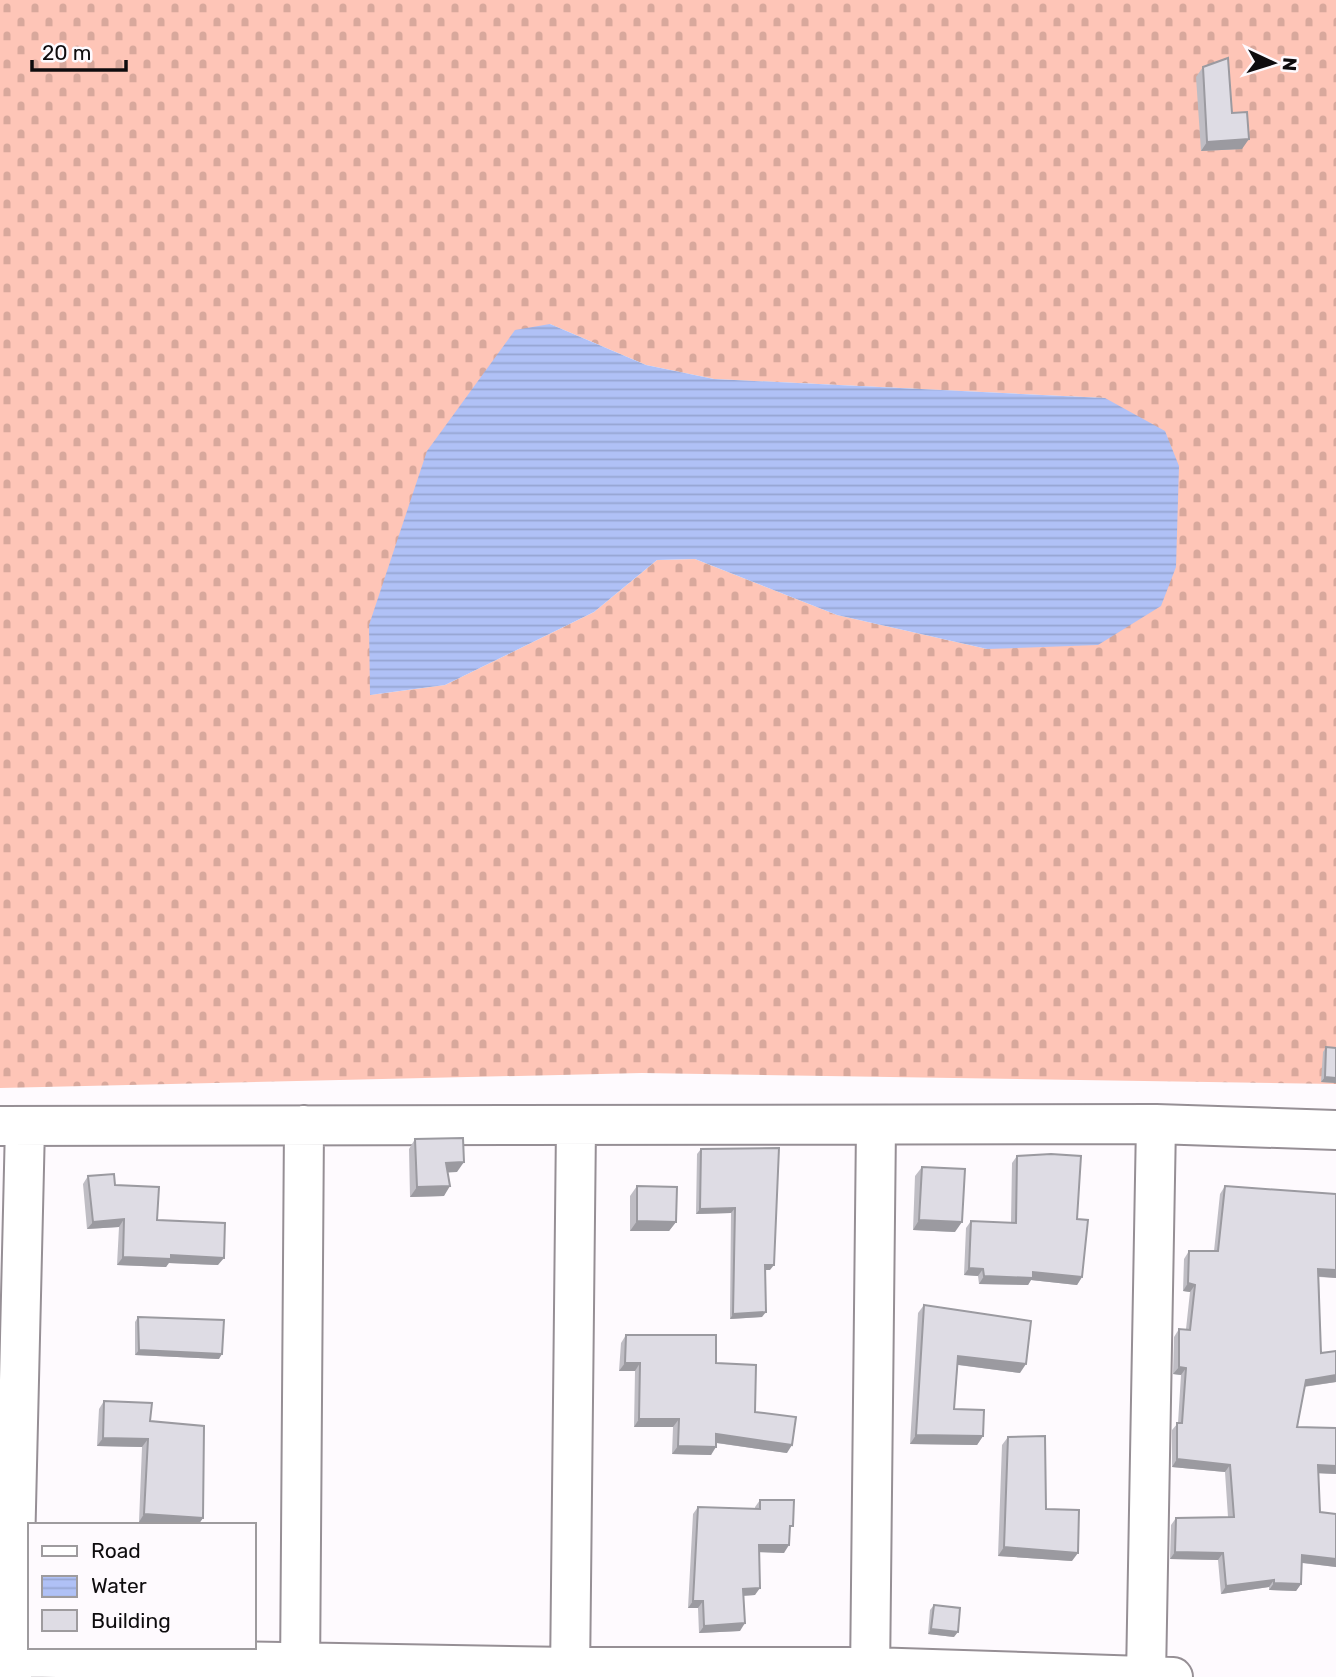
<svg xmlns="http://www.w3.org/2000/svg" width="1336" height="1677" font-family="Rubik,sans-serif">
	<style>
		.cemetery { fill: url(#cemetery-stones); fill-rule: evenodd }
		.water { fill: url(#water-rules) }
		.lines { fill: none; stroke-linecap: round; stroke-linejoin: round }
		.minor-casing { stroke: #968f95; stroke-width: 42 }
		.minor { stroke: #fff; stroke-width: 38 }
		.wall { fill: #bfbdc4 }
		.shaded-wall { fill: #9b9aa0 }
		.building { fill: #dedce4; stroke: #9b9aa0; stroke-width: 2 }
	</style>
	<defs>
		<pattern id="cemetery-stones" width="16" height="16" patternUnits="userSpaceOnUse" patternTransform="scale(1.75)"><rect width="16" height="16" fill="#fec5b7"/><path d="M2 7V4a2 2 0 0 1 4 0v3zM10 15v-3a2 2 0 0 1 4 0v3z" fill="#d8a89c"/></pattern>
		<pattern id="water-rules" width="6" height="5" patternUnits="userSpaceOnUse" patternTransform="scale(1.75)"><rect width="6" height="5" fill="#b0c1f6"/><path d="M0 2.5h6" fill="none" stroke="#96a5d2"/></pattern>
	</defs>
	<rect width="100%" height="100%" fill="#fefafe"/>
	<path class="cemetery" d="M0 0H1336V1084L642 1073 0 1088ZM550 324 646 365 714 379 1105 398 987 649 837 615 695 559 657 560 594 612 445 685 370 695Z"/>
	<path class="water" d="M550 324 646 365 714 379 1105 398 1165 431 1179 466 1176 567 1161 606 1098 645 987 649 837 615 695 559 657 560 594 612 445 685 370 695 369 625 427 451 515 330Z"/>
	<g class="lines">
		<g class="minor-casing">
			<path id="minor" d="M0 1126 1156 1124 1336 1130
				M0 1657 570 1667H870L1173 1677
				M12 1677 25 1126
				M300 1677 304 1125
				M570 1677 576 1126
				M870 1677 876 1126
				M1146 1677 1156 1124"/>
		</g>
		<use href="#minor" class="minor"/>
	</g>
	<path class="wall" d="M1203 67 1232 113 1242 149 1201 151 1196 77Z
		M1326 1047 1336 1048V1083L1321 1082 1323 1052Z
		M415 1139 457 1172H448L444 1196 410 1197 409 1149Z
		M701 1149 770 1270H765L762 1317 730 1319 731 1213 696 1214 697 1154Z
		M1017 1156 1077 1219 1082 1277 1077 1285 1031 1280 1028 1285 979 1284 978 1276 964 1275 966 1228 971 1221 1011 1223 1012 1163Z
		M922 1167 955 1232 913 1230 915 1176Z
		M88 1176 115 1185 157 1220 218 1265 168 1263 166 1267 117 1265 119 1227 87 1229 83 1184Z
		M637 1186 676 1222 669 1231H630V1196Z
		M1225 1186 1336 1278 1319 1277 1321 1353 1336 1382 1304 1387 1297 1427 1336 1428V1474L1318 1473 1320 1512 1336 1567 1302 1563 1301 1584 1296 1591 1269 1590V1587L1221 1594 1218 1560 1170 1559 1171 1525 1176 1518 1228 1517 1225 1472 1172 1467V1430L1178 1423 1181 1375 1173 1374 1174 1337 1179 1329H1186L1190 1292 1183 1291 1184 1259 1189 1251H1214L1220 1194Z
		M924 1305 1020 1373 958 1365 954 1409 983 1436 977 1445 910 1444 918 1313Z
		M138 1317 219 1359 135 1355V1322Z
		M626 1335 716 1363 787 1453 716 1443 711 1455 672 1454 673 1427H634L635 1371H619L621 1343Z
		M104 1401 150 1421 203 1518 198 1525 139 1522 142 1447 97 1446 99 1409Z
		M1008 1437 1072 1561 998 1556 1002 1445Z
		M760 1500 789 1532 784 1553 759 1552 755 1595 743 1596 740 1631 699 1633 698 1608H688L693 1514 698 1507 755 1509V1507Z
		M934 1605 954 1637 928 1634 930 1610Z"/>
	<path class="shaded-wall" d="M1249 139 1242 149 1201 151 1207 142Z
		M1325 1077 1336 1078V1083L1321 1082Z
		M464 1162 457 1172 439 1173 446 1163Z
		M450 1186 444 1196 410 1197 417 1187Z
		M735 1208 731 1213 696 1214 700 1209Z
		M124 1219 119 1227 87 1229 93 1222Z
		M919 1220 962 1222 955 1232 913 1230Z
		M637 1221 676 1222 669 1231H630Z
		M171 1255 224 1258 218 1265 169 1263 166 1267 117 1265 123 1257Z
		M765 1265H774L770 1270H762Z
		M969 1268 983 1269 978 1276 964 1275Z
		M1318 1269 1336 1270V1278L1313 1276Z
		M1033 1272 1082 1277 1077 1285 1031 1280 1028 1285 979 1284 984 1276Z
		M1188 1283 1195 1285 1190 1292 1183 1291Z
		M766 1312 762 1317 730 1319 733 1314Z
		M139 1350 222 1354 219 1359 135 1355Z
		M958 1356 1026 1364 1020 1373 952 1364Z
		M625 1363H640L635 1371H619Z
		M1179 1367 1186 1368 1181 1375 1173 1374Z
		M1336 1375V1382L1301 1387 1306 1380Z
		M639 1419H679L673 1427H634Z
		M716 1434 792 1445 787 1453 711 1442Z
		M916 1435 983 1436 977 1445 910 1444Z
		M103 1438 148 1439 142 1447 97 1446Z
		M678 1446 716 1447 711 1455 672 1454Z
		M1177 1459 1230 1465 1225 1472 1172 1467Z
		M1318 1465 1336 1466V1474L1313 1473Z
		M144 1514 203 1518 198 1525 139 1522Z
		M759 1545H789L784 1553 754 1552Z
		M1004 1547 1078 1553 1072 1561 998 1556Z
		M1175 1552 1223 1553 1218 1560 1170 1559Z
		M1302 1555 1336 1559V1567L1296 1562Z
		M1274 1580 1269 1587 1221 1594 1226 1586Z
		M1274 1583 1301 1584 1296 1591 1269 1590Z
		M760 1588 755 1595 738 1596 743 1589Z
		M693 1601H703L698 1608H688Z
		M745 1623 740 1631 699 1633 704 1626Z
		M931 1629 958 1632 954 1637 928 1634Z"/>
	<path class="building" d="M1228 58 1232 113 1247 112 1249 139 1207 142 1203 67Z
		M1326 1047 1336 1048V1078L1325 1077Z
		M463 1138 464 1162 446 1163 450 1186 417 1187 415 1139Z
		M779 1148 774 1265H765L766 1312 733 1314 735 1208 700 1209 701 1149Z
		M1051 1154 1081 1156 1077 1219 1088 1220 1082 1277 1033 1272V1278L984 1276 983 1269 969 1268 971 1221 1016 1223 1017 1156Z
		M922 1167 965 1169 962 1222 919 1220Z
		M114 1174 115 1185 159 1187 157 1220 225 1223 224 1258 171 1255V1259L123 1257 124 1219 93 1222 88 1176Z
		M637 1186 677 1187 676 1222 637 1221Z
		M1225 1186 1336 1194V1270L1318 1269 1321 1353 1336 1351V1375L1306 1380 1297 1427 1336 1428V1466L1318 1465 1320 1512 1336 1514V1559L1302 1555 1301 1584 1274 1583V1580L1226 1586 1223 1553 1175 1552 1176 1518 1234 1517 1230 1465 1177 1459V1423H1182L1186 1368 1179 1367V1329L1190 1330 1195 1285 1188 1283 1189 1251H1218Z
		M924 1305 1031 1321 1026 1364 958 1356 954 1409 984 1410 983 1436 916 1435Z
		M138 1317 224 1320 222 1354 139 1350Z
		M626 1335H716V1363L756 1365 755 1412 796 1417 792 1445 716 1434V1447L678 1446 679 1419H639L640 1363H625Z
		M104 1401 152 1403 150 1421 204 1426 203 1518 144 1514 148 1439 103 1438Z
		M1045 1436 1046 1509 1079 1510 1078 1553 1004 1547 1008 1437Z
		M760 1500H794L793 1526H790L789 1545H759L760 1588 743 1589 745 1623 704 1626 703 1601H693L698 1507 760 1509Z
		M934 1605 960 1608 958 1632 931 1629Z"/>
	<rect x="28" y="1523" width="228" height="126" fill="#fefafe" stroke="#9e9b9e" stroke-width="2"/>
	<rect x="42" y="1546" width="35" height="10" fill="#ffffff" stroke="#9e9b9e" stroke-width="2"/>
	<text x="91" y="1558" font-size="21" fill="#0e0c0e">Road</text>
	<rect x="42" y="1576" width="35" height="21" fill="url(#water-rules)" stroke="#9e9b9e" stroke-width="2"/>
	<text x="91" y="1593" font-size="21" fill="#0e0c0e">Water</text>
	<rect x="42" y="1610" width="35" height="21" fill="#dedce4" stroke="#9e9b9e" stroke-width="2"/>
	<text x="91" y="1628" font-size="21" fill="#0e0c0e">Building</text>
	<g transform="translate(1273 63) rotate(94)" stroke="#fefafe" stroke-width="5" paint-order="stroke">
	<path d="M0-5L12 26L0 18L-12 26Z" fill="#0e0c0e"/>
	<text y="-10" font-size="19" font-weight="bold" text-anchor="middle" fill="#0e0c0e">N</text>
	</g>
	<path d="M32 60v10h94v-10" fill="none" stroke="#0e0c0e" stroke-width="3.5"/>
	<text x="42" y="60" font-size="21" fill="#0e0c0e" stroke="#fefafe" stroke-width="5" paint-order="stroke">20 m</text>
</svg>
